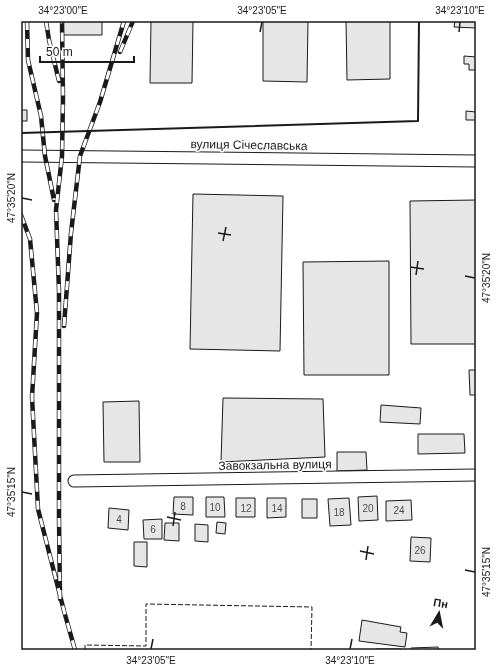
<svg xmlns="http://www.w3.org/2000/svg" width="497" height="671" font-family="Arial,sans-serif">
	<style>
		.building { fill: #e6e6e6; stroke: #1a1a1a }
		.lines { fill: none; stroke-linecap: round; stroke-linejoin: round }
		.street-casing { stroke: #1a1a1a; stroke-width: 13 }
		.street { stroke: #fff; stroke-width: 11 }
		.rail-casing { stroke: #1a1a1a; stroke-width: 4.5 }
		.rail { stroke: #fff; stroke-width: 3; stroke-dasharray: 9; stroke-linecap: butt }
		.fence { stroke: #1a1a1a; stroke-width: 1; stroke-dasharray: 5 2; stroke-linecap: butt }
		.wall { stroke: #1a1a1a; stroke-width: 2 }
		.ticks { fill: none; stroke: #1a1a1a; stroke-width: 1.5 }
		.labels { text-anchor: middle; stroke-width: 3; stroke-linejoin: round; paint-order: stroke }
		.number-label { font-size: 10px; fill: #4d4d4d }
		.street-label { font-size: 12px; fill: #1a1a1a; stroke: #fff }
		.neatline { fill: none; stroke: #1a1a1a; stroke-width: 1.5 }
		.ticks-label { font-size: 10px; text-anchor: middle; fill: #1a1a1a }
	</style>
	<rect width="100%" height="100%" fill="#fff"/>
	<path class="building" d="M61 21H102V35H61Z
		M151 21H193L192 83H150Z
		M263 21H308L307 82 263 81Z
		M346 21H390V79L347 80Z
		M455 21H476V28L454 27Z
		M464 56 476 57V70H469V64H464Z
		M21 110H27V121H21Z
		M466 111 476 112V120H466Z
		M193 194 283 196 280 351 190 349Z
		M476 200V344H411L410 201Z
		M389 261V375H304L303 262Z
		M469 370H476V395H470Z
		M223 398 323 399 325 457 221 462Z
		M139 401 140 462H104L103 402Z
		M381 405 421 408 420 424 380 422Z
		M418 434H464L465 453 418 454Z
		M337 452H366L367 470 337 471Z
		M377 496 378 520 359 521 358 497Z
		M174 497H193V515L173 514Z
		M206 497H224L225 517H206Z
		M236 498H255V517H236Z
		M267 498H286V517L267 518Z
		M349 498 351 525 330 526 328 499Z
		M302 499H317V518H302Z
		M411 500 412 520 386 521V501Z
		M109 508 129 510 128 530 108 528Z
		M162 519V539H144L143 520Z
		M217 522 226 523 225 534 216 533Z
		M165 523H179V541L164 540Z
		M195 524 208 525V542L195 541Z
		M411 537 431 538 430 562 410 561Z
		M134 542H147V567L134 566Z
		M362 620 401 627 400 632 407 633 405 647 359 641Z
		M438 647 439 650H412L411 648Z
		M376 649H401V650H376Z"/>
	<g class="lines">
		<g class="street-casing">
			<path id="street" d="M21 156 476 161
				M74 481 476 475"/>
		</g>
		<use href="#street" class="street"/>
		<g class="rail-casing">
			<path id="rail" d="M27 21 28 60 41 116 45 156 54 200
				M46 21 49 40 59 81
				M120 52 133 21
				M21 215 30 239 37 313 32 397 38 509 64 611 75 650
				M64 326 71 233 80 156 100 102 124 21
				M60 599 59 518V291L56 210 62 156 63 98 62 21"/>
		</g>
		<use href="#rail" class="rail"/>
		<path class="fence" d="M85 650V645L146 646V604L312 607 311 650"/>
		<path class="wall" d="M21 133 418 121 419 21"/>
	</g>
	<path class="ticks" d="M61 32 63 22M260 32 262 22M459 32 460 22M22 198 32 200M218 233 231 235M223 241 226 227M410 267 424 269M416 275 418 261M465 276 475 278M22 492 32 494M167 517 181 520M173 526 175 512M360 551 374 554M366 560 368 546M465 570 475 572M151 649 153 639M350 649 352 639"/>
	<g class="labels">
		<g class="number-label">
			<text x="183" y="510">8</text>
			<text x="215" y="511">10</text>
			<text x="246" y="512">12</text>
			<text x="277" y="512">14</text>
			<text x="368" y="512">20</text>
			<text x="399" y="514">24</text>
			<text x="339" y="516">18</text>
			<text x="119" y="523">4</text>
			<text x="153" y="533">6</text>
			<text x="420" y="554">26</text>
		</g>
		<g class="street-label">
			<text transform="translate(249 145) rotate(1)" y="4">вулиця Січеславська</text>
			<text transform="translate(275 465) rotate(-1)" y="4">Завокзальна вулиця</text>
		</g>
	</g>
	<rect width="497" height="671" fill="none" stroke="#ffffff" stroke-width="44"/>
	<g transform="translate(439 613) rotate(10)" stroke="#ffffff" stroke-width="3" paint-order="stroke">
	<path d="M0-3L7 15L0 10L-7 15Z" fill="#1a1a1a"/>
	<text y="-6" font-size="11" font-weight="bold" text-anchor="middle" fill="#1a1a1a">Пн</text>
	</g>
	<path d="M40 56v6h94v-6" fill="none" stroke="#1a1a1a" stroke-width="2"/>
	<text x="46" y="56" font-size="12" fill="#1a1a1a" stroke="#ffffff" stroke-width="3" paint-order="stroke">50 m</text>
	<rect x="22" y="22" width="453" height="627" class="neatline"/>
	<g class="ticks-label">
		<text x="63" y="14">34°23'00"E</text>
		<text x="262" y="14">34°23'05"E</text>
		<text x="460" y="14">34°23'10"E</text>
		<text transform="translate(11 198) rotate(-90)" y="4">47°35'20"N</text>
		<text transform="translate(486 278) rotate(-90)" y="4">47°35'20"N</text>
		<text transform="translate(11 492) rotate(-90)" y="4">47°35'15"N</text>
		<text transform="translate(486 572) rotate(-90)" y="4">47°35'15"N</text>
		<text x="151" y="664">34°23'05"E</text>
		<text x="350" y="664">34°23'10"E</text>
	</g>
</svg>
